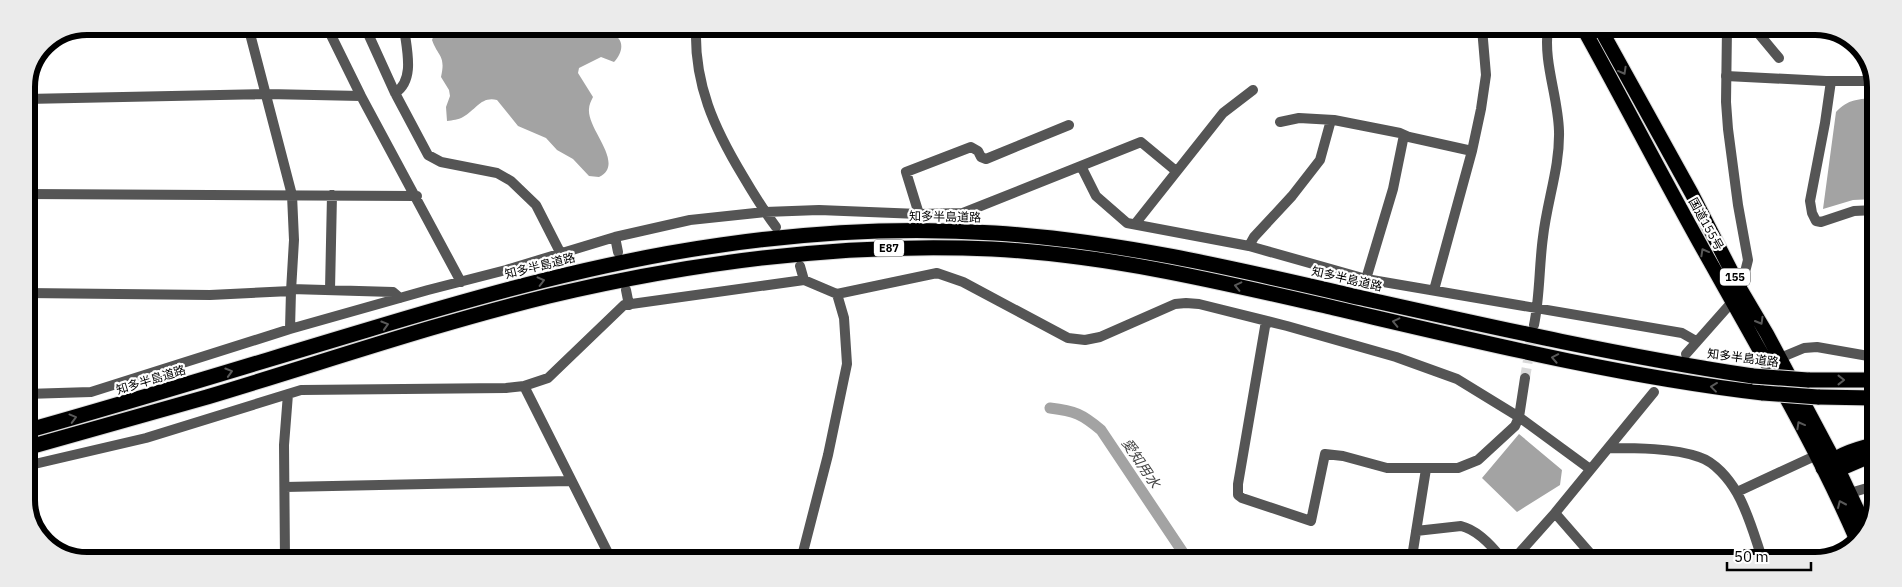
<svg xmlns="http://www.w3.org/2000/svg" width="1902" height="587" font-family="'IBM Plex Sans','Noto Sans JP',sans-serif">
	<style>
		.water { fill: #a3a3a3 }
		.lines { fill: none; stroke-linecap: round; stroke-linejoin: round }
		.canal { stroke: #a3a3a3; stroke-width: 11 }
		.minor-tunnel { stroke: #d9d9d9; stroke-width: 10; stroke-dasharray: 10 5; stroke-linecap: butt }
		.trunk-casing { stroke: #dbdbdb; stroke-width: 16 }
		.motorway-casing { stroke: #dbdbdb; stroke-width: 17 }
		.minor { stroke: #555; stroke-width: 10 }
		.tertiary { stroke: #555; stroke-width: 10 }
		.trunk { stroke: #000; stroke-width: 14 }
		.motorway { stroke: #000; stroke-width: 15 }
		.motorway-bridge-casing { stroke: #dbdbdb; stroke-width: 17; stroke-linecap: butt }
		.motorway-bridge { stroke: #000; stroke-width: 15 }
		.oneway { stroke: #595959 }
		.labels { text-anchor: middle; stroke-width: 4.5; stroke-linejoin: round; paint-order: stroke }
		.shield { fill: #fff; stroke: #4c4c4c; stroke-width: 1 }
		.shield-label { font-size: 11px; font-weight: bold; fill: #000 }
		.street-label { font-size: 12px; fill: #000; stroke: #fff }
		.water-label { font-size: 14px; font-style: italic; fill: #444; stroke: #fff }
		.rim { fill: none; stroke: #000; stroke-width: 6 }
	</style>
	<rect width="100%" height="100%" fill="#fff"/>
	<path class="water" d="M437 27H553L565 33H609C625 37 624 51 614 62L601 57 579 68 578 73 593 97C591 101 589 105 589 109 587 130 626 164 599 177L589 176 573 159 557 150 546 138 518 126 497 100C481 96 476 110 463 117 458 120 453 120 447 121L446 107 450 96 449 90 441 77C446 55 438 57 432 40Z
		M1876 98 1875 199 1853 200 1823 209 1836 112C1848 99 1859 99 1876 98Z
		M1519 434 1562 470 1560 485 1517 512 1482 478Z"/>
	<g class="lines">
		<path class="canal" d="M1050 408C1075 411 1082 414 1101 430L1188 560"/>
		<path class="minor-tunnel" d="M1525 378 1533 330"/>
		<g class="trunk-casing">
			<path id="trunk" d="M1583 28C1627 107 1668 188 1713 267 1763 357 1816 446 1857 541
				M1600 28 1692 194 1741 290 1767 334 1833 458 1866 528"/>
		</g>
		<g class="motorway-casing">
			<path id="motorway" d="M1808 380H1874
				M1818 397 1874 398
				M26 431C141 399 253 364 367 330 483 295 600 262 721 245 811 232 904 227 995 233 1120 241 1241 270 1362 298 1492 327 1621 356 1753 376
				M26 448C87 431 147 414 207 397 321 363 434 324 549 296 694 262 842 242 992 249 1108 255 1221 282 1334 308 1476 341 1618 376 1763 393
				M1823 468C1837 455 1855 449 1874 445
				M1823 468 1839 469 1874 454"/>
		</g>
		<path class="minor" d="M248 26 292 195 294 240 291 291 290 329
			M327 27 361 96 461 282
			M365 27 395 93 428 155 441 162 497 173 511 181 536 205 561 254
			M696 27C694 84 714 128 743 176 753 193 764 211 776 227
			M1168 28 1171 32 1177 28
			M1754 28 1779 58
			M1726 76 1826 81H1875
			M1831 81 1825 123 1810 201 1812 213 1816 221 1821 222 1854 211 1875 210
			M395 93C416 80 406 47 404 27
			M26 99 267 94 361 96
			M1280 122 1299 118 1334 120 1400 133 1409 137 1472 151
			M1081 166 1096 196 1127 223 1249 246 1366 279 1682 333 1696 341
			M26 194 417 196
			M919 214 906 172 971 147 978 151 981 157 986 159 1069 125
			M1135 224 1223 113 1253 90
			M615 237 618 252
			M1249 246 1254 237 1292 196 1320 160 1331 120
			M800 266 804 280
			M1366 279 1393 189 1404 135
			M291 289 393 292 400 298
			M330 290 332 195
			M626 290 629 305
			M1434 290 1472 151 1481 109 1486 75 1482 28
			M26 293 210 295 291 291
			M1266 321 1238 484V495L1242 498 1311 521 1325 454 1343 456 1387 468H1458L1478 460 1515 426 1519 417 1525 378
			M1534 325C1540 296 1539 266 1543 237 1547 201 1560 167 1559 131 1558 96 1543 62 1548 28
			M1686 354 1732 302
			M1780 358 1804 348 1817 347 1874 357
			M524 386 611 559
			M26 394 91 392 290 329 428 290 506 270 615 237 690 220 765 212 819 210 919 214 963 213 1141 142 1176 171
			M1608 448C1635 448 1674 448 1699 457 1715 462 1729 479 1737 493 1749 514 1755 538 1763 561
			M26 466 146 438 301 390 506 388 524 386 548 378 624 305 804 280 837 294 937 273 963 282 1068 338 1085 340 1100 337 1175 304 1186 303 1199 304 1287 326 1396 357 1457 379 1519 417 1590 469
			M285 487 571 481
			M1737 492 1817 455
			M1850 493 1874 486
			M1555 513 1596 560
			M1416 531 1461 526C1478 530 1493 547 1503 560
			M1412 557 1426 469
			M285 559 284 445 288 394
			M801 560 828 455 847 364 844 318 837 294
			M1513 560 1555 513 1654 392"/>
		<path class="tertiary" d="M1727 28 1726 102 1728 129 1738 205 1748 260 1740 292"/>
		<use href="#trunk" class="trunk"/>
		<use href="#motorway" class="motorway"/>
		<g class="motorway-bridge-casing">
			<path id="motorway-bridge" d="M1753 376 1808 380
				M1763 393 1818 397"/>
		</g>
		<use href="#motorway-bridge" class="motorway-bridge"/>
	</g>
	<defs><path id="oneway-chevron" d="M-2-3.5L2.5 0L-2 3.5" fill="none" stroke-width="1.6" stroke-linecap="round" stroke-linejoin="round" transform="scale(1.25)"/></defs>
	<g class="oneway">
		<use href="#oneway-chevron" transform="translate(1623 71) rotate(61)"/>
		<use href="#oneway-chevron" transform="translate(1704 252) rotate(-119)"/>
		<use href="#oneway-chevron" transform="translate(541 281) rotate(-14)"/>
		<use href="#oneway-chevron" transform="translate(1238 286) rotate(-167)"/>
		<use href="#oneway-chevron" transform="translate(1760 321) rotate(60)"/>
		<use href="#oneway-chevron" transform="translate(1396 322) rotate(-167)"/>
		<use href="#oneway-chevron" transform="translate(385 325) rotate(-17)"/>
		<use href="#oneway-chevron" transform="translate(1555 358) rotate(-169)"/>
		<use href="#oneway-chevron" transform="translate(229 372) rotate(-17)"/>
		<use href="#oneway-chevron" transform="translate(1841 380)"/>
		<use href="#oneway-chevron" transform="translate(1714 387) rotate(-173)"/>
		<use href="#oneway-chevron" transform="translate(73 418) rotate(-15)"/>
		<use href="#oneway-chevron" transform="translate(1800 425) rotate(-119)"/>
		<use href="#oneway-chevron" transform="translate(1841 504) rotate(-114)"/>
	</g>
	<g class="labels">
		<g class="shield">
			<rect x="874" y="239.5" width="30" height="17" rx="4"/>
			<rect x="1720" y="268.5" width="30" height="17" rx="4"/>
		</g>
		<g class="shield-label">
			<text x="889" y="252">E87</text>
			<text x="1735" y="281">155</text>
		</g>
		<g class="street-label">
			<text transform="translate(945 217) rotate(1)" y="4">知多半島道路</text>
			<text transform="translate(1706 224) rotate(61)" y="4">国道155号</text>
			<text transform="translate(540 266) rotate(-14)" y="4">知多半島道路</text>
			<text transform="translate(1347 279) rotate(13)" y="4">知多半島道路</text>
			<text transform="translate(1743 358) rotate(7)" y="4">知多半島道路</text>
			<text transform="translate(151 380) rotate(-17)" y="4">知多半島道路</text>
		</g>
		<g class="water-label">
			<text transform="translate(1141 463) rotate(56)" y="5">愛知用水</text>
		</g>
	</g>
	<path d="M0 0H1902V587H0ZM87 35H1815A52 52 0 0 1 1867 87V500A52 52 0 0 1 1815 552H87A52 52 0 0 1 35 500V87A52 52 0 0 1 87 35Z" fill="#ebebeb" fill-rule="evenodd"/>
	<path class="rim" d="M87 35H1815A52 52 0 0 1 1867 87V500A52 52 0 0 1 1815 552H87A52 52 0 0 1 35 500V87A52 52 0 0 1 87 35Z"/>
	<path d="M1727 562v8h84v-8" fill="none" stroke="#000000" stroke-width="2.5"/>
	<text x="1734" y="562" font-size="15" fill="#000000" stroke="#ffffff" stroke-width="4" paint-order="stroke">50 m</text>
</svg>
